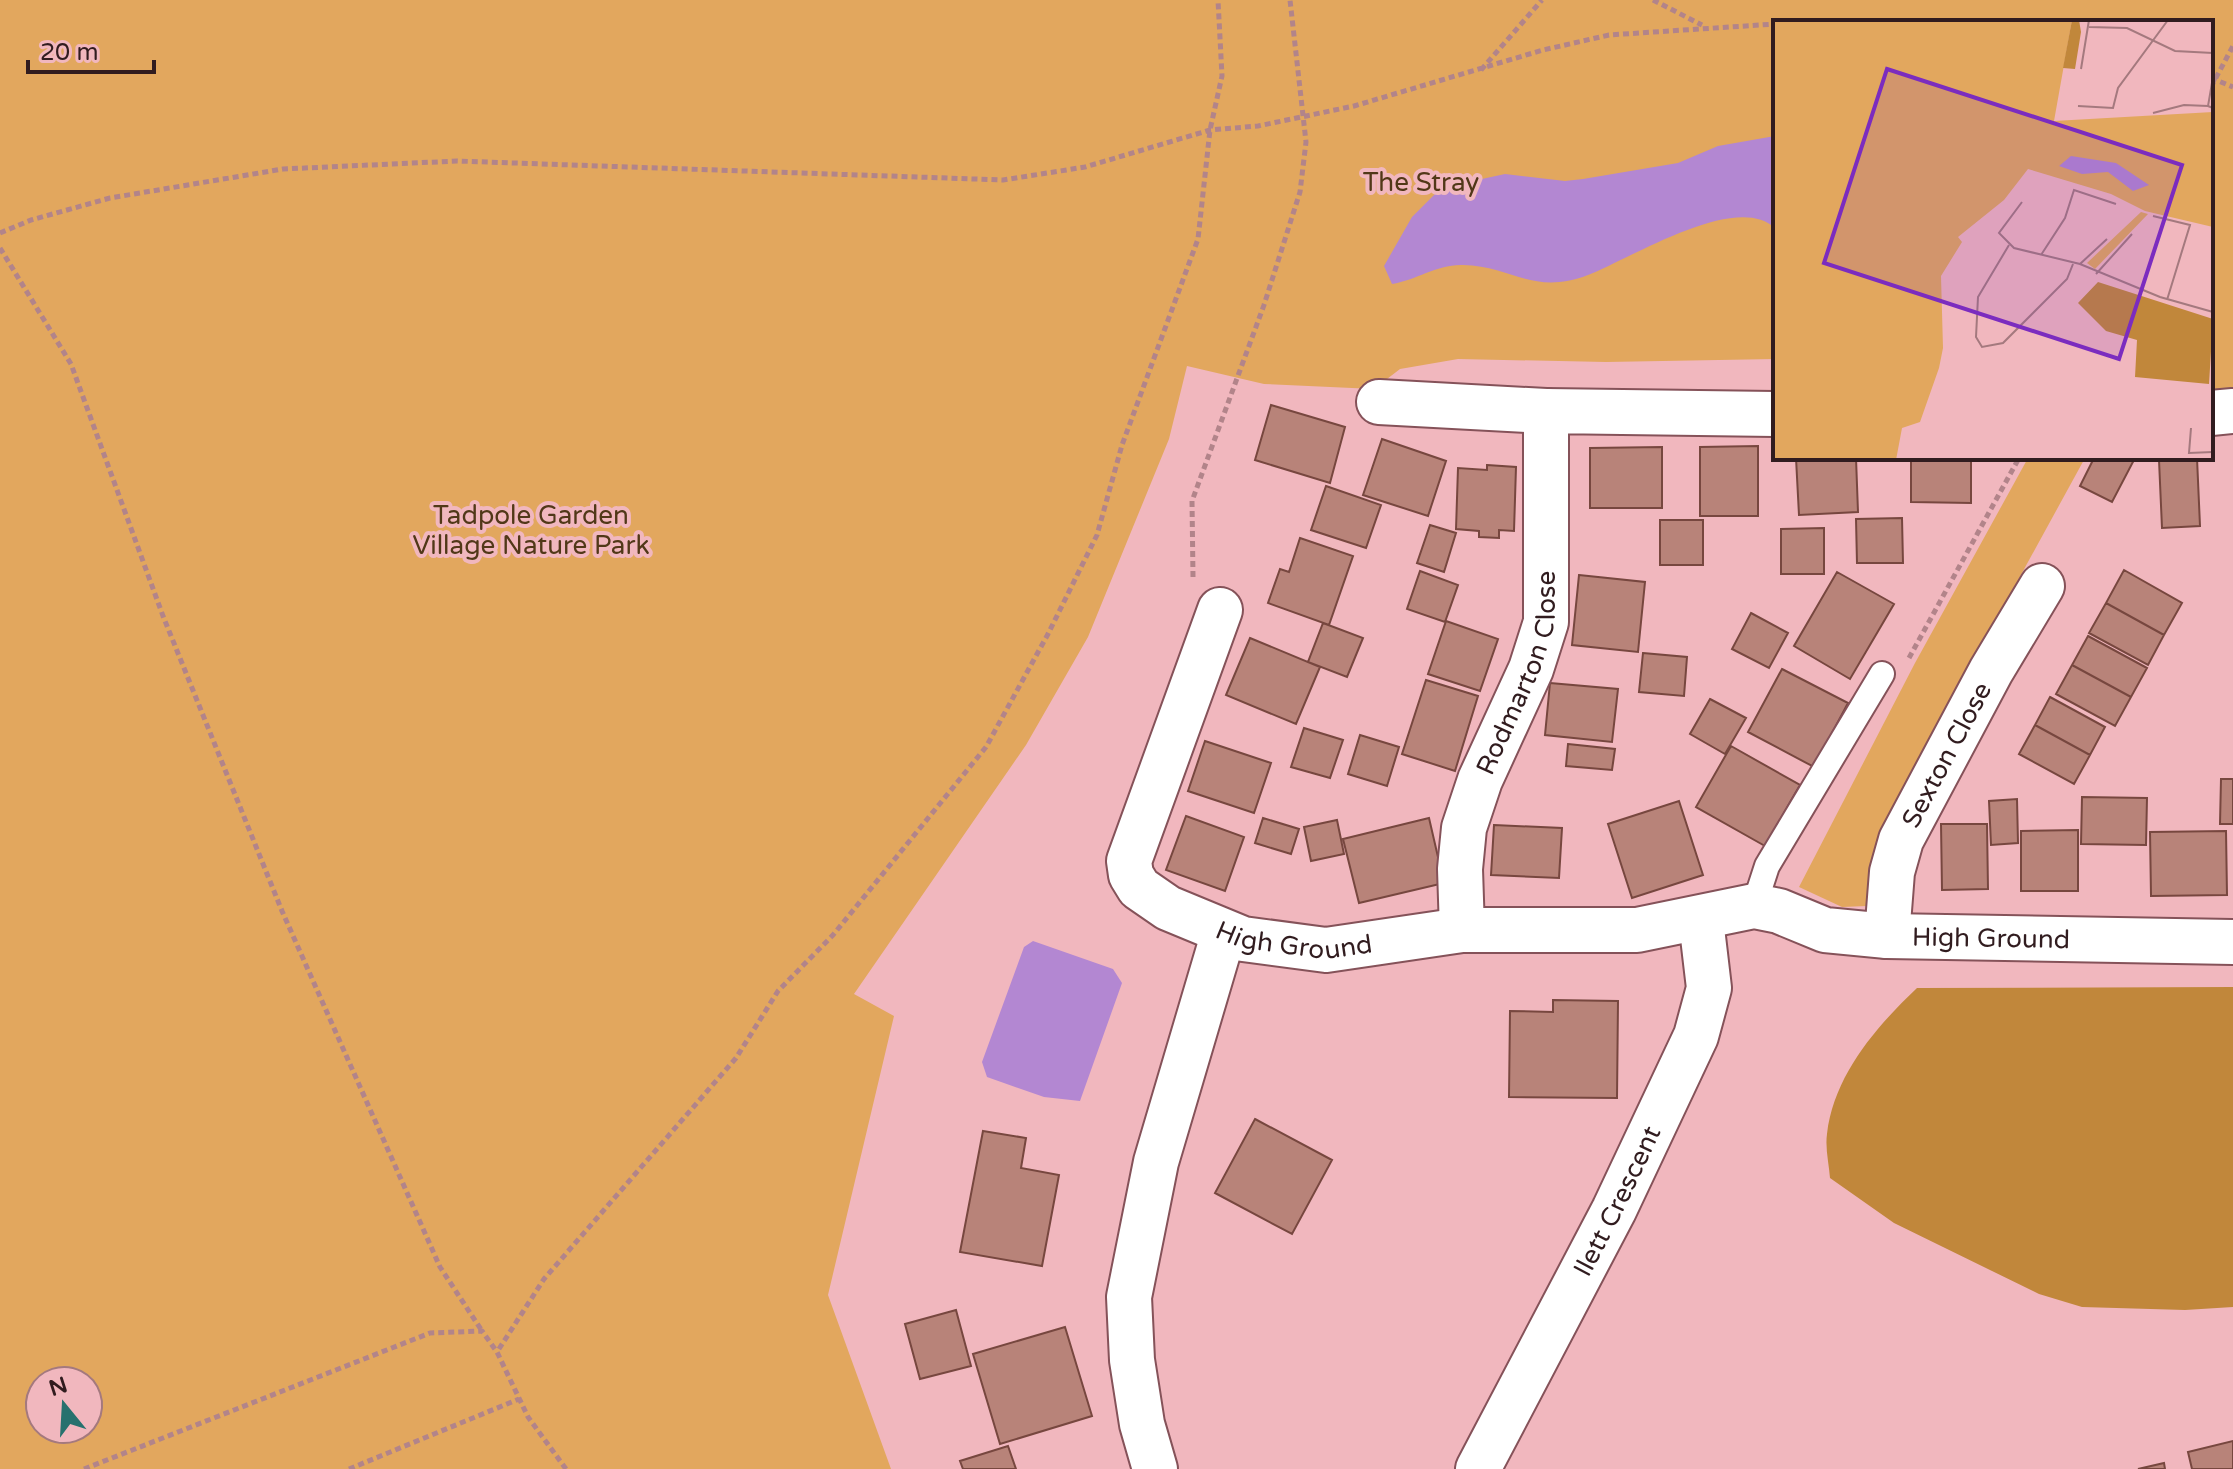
<svg xmlns="http://www.w3.org/2000/svg" width="2233" height="1469" font-family="'Varela Round',sans-serif">
	<style>
		.green { fill: #e2a75e; fill-rule: evenodd }
		.forest { fill: #c1873b }
		.water { fill: #b387d2 }
		.building { fill: #b88379; stroke: #77473f; stroke-width: 2 }
		.lines { fill: none; stroke-linecap: round; stroke-linejoin: round }
		.service-casing { stroke: #855259; stroke-width: 28 }
		.minor-casing { stroke: #855259; stroke-width: 48 }
		.path { stroke: #b2848a; stroke-width: 5; stroke-dasharray: 6 4; stroke-linecap: butt }
		.service { stroke: #fff; stroke-width: 24 }
		.minor { stroke: #fff; stroke-width: 44 }
		.labels { text-anchor: middle; stroke-width: 8; stroke-linejoin: round; paint-order: stroke }
		.park-label { font-size: 26px; fill: #513818; stroke: #f1b7be }
		.street-label { font-size: 26px; fill: #311c1f; stroke: #f1b7be }
		.inset-road { fill: none; stroke: #a4797e; stroke-width: 2 }
		.view { fill: #7b2cbf; fill-opacity: 0.15; stroke: #7b2cbf; stroke-width: 4 }
		.inset-edge { fill: none; stroke: #311c1f; stroke-width: 4 }
	</style>
	<rect width="100%" height="100%" fill="#f1b7be"/>
	<path class="green" d="M0 0H2233V392L2211 394V22H1775V359L1606 362 1458 359 1400 369 1374 389 1264 384 1187 366 1169 439 1088 637 1026 745 854 994 894 1016 828 1295 891 1469H0ZM40 1381H88V1429H40Z
		M2028 458H2085L1982 646 1867 906 1842 907 1799 887 1915 663Z"/>
	<path class="forest" d="M2233 987V1307L2185 1310 2082 1307 2039 1294 1894 1223 1830 1178C1829 1164 1825 1148 1827 1134 1834 1075 1876 1027 1917 988Z"/>
	<path class="water" d="M1775 136V228C1736 191 1630 259 1588 275 1533 296 1512 266 1463 265 1437 264 1417 280 1392 284L1384 266 1412 217 1436 193 1454 185 1505 174 1565 181 1583 179 1678 163 1718 146Z
		M1033 941 1113 969 1122 983 1080 1101 1044 1097 987 1077 982 1062 1024 947Z"/>
	<path class="building" d="M1271 405 1345 427 1330 483 1255 460Z
		M1382 439 1446 461 1428 516 1363 495Z
		M1758 446V516H1700V447Z
		M1662 447V508H1590V448Z
		M1796 458H1856L1858 512 1799 515Z
		M1911 458H1971V503L1911 502Z
		M2094 458H2135L2112 502 2080 486Z
		M2197 458 2200 526 2162 528 2159 460Z
		M1487 465 1516 467 1514 531 1499 530V538L1479 537V531L1456 529 1458 468 1487 470Z
		M1326 486 1381 505 1366 548 1311 530Z
		M1902 518 1903 563H1857L1856 519Z
		M1660 520H1703V565H1660Z
		M1430 525 1456 533 1444 572 1417 563Z
		M1824 528V574H1781V529Z
		M1300 538 1353 556 1329 625 1268 603 1280 569 1289 572Z
		M2124 570 2182 603 2164 635 2106 603Z
		M1420 571 1458 585 1445 622 1407 609Z
		M1837 572 1894 604 1850 679 1794 646Z
		M1579 575 1645 582 1638 652 1572 645Z
		M2106 603 2164 635 2148 665 2089 633Z
		M1751 613 1788 633 1769 668 1732 649Z
		M1446 621 1498 639 1480 691 1428 674Z
		M1323 623 1363 638 1347 677 1308 662Z
		M2088 636 2147 668 2131 697 2072 665Z
		M1250 638 1320 667 1296 724 1226 695Z
		M1643 653 1687 657 1684 696 1639 692Z
		M2072 665 2131 697 2115 726 2056 694Z
		M1782 669 1848 703 1814 767 1748 732Z
		M1426 680 1478 696 1455 771 1402 754Z
		M1550 683 1618 689 1612 742 1545 735Z
		M2050 697 2105 727 2090 755 2035 725Z
		M1710 699 1746 718 1725 754 1690 734Z
		M2035 725 2090 755 2074 784 2019 754Z
		M1304 728 1343 740 1330 778 1291 767Z
		M1360 735 1399 747 1387 786 1348 774Z
		M1205 741 1271 763 1254 813 1188 791Z
		M1568 744 1615 749 1612 770 1566 766Z
		M1731 746 1800 785 1765 846 1696 807Z
		M2221 779H2233V824H2220Z
		M2082 797 2147 798 2146 845 2081 844Z
		M2017 799 2018 843 1991 845 1989 801Z
		M1679 801 1703 875 1632 898 1608 824Z
		M1186 816 1244 837 1225 891 1166 870Z
		M1263 818 1299 829 1291 854 1255 843Z
		M1429 818 1444 883 1359 903 1343 839Z
		M1337 820 1344 854 1311 861 1304 827Z
		M1941 824H1987L1988 889 1942 890Z
		M1494 825 1562 828 1559 878 1491 875Z
		M2078 830V891H2021V831Z
		M2226 831 2227 895 2151 896 2150 832Z
		M1553 1000 1618 1001 1617 1098 1509 1097 1510 1011 1553 1012Z
		M1255 1119 1332 1160 1292 1234 1215 1193Z
		M983 1131 1026 1138 1021 1168 1059 1175 1042 1266 960 1252Z
		M956 1310 971 1366 920 1379 905 1324Z
		M1065 1327 1092 1416 1000 1444 973 1354Z
		M2233 1441V1469H2192L2188 1452Z
		M1008 1446 1016 1469H963L960 1461Z
		M2164 1463 2165 1469H2138Z"/>
	<g class="lines">
		<g class="service-casing">
			<path id="service" d="M1754 906 1767 866 1882 674"/>
		</g>
		<g class="minor-casing">
			<g id="minor">
				<path d="M1379 402 1546 411"/>
				<path d="M2211 413 2233 411"/>
				<path id="s1" d="M1220 610 1129 861 1131 875 1139 888 1168 908 1243 939 1326 950 1462 930H1637L1754 906 1779 911 1825 930 1887 936 2233 942"/>
				<path id="s2" d="M1462 930 1460 869 1464 828 1480 780 1531 669 1546 622V411L1775 414"/>
				<path id="s3" d="M1887 936 1892 872 1901 840 1991 671 2042 586"/>
				<path d="M1155 1469 1142 1424 1132 1360 1129 1297 1156 1162 1224 932"/>
				<path id="s4" d="M1478 1469 1614 1210 1696 1036 1709 988 1701 920"/>
			</g>
		</g>
		<path class="path" d="M1653 0 1702 25
			M1863 22H1915
			M1481 70 1542 0
			M2211 78 2233 87
			M2211 87 2233 46
			M0 233 31 220 110 198 283 169 457 161 1003 180 1085 167 1210 130 1258 126 1354 106 1543 50 1609 35 1775 24
			M0 248 71 364 163 616 282 911 440 1267 482 1331
			M1193 577 1192 501 1264 305 1300 192 1306 142 1290 0
			M1909 658 2019 458
			M84 1469 430 1333 482 1331 497 1352
			M349 1469 519 1399
			M566 1469 528 1417 497 1352 544 1279 736 1058 778 991 833 935 986 747 1048 634 1097 535 1122 445 1198 239 1210 130 1222 76 1218 0"/>
		<use href="#service" class="service"/>
		<use href="#minor" class="minor"/>
	</g>
	<g class="labels">
		<g class="park-label">
			<text x="1421" y="191">The Stray</text>
			<text x="531" y="524">Tadpole Garden<tspan x="531" dy="30">Village Nature Park</tspan></text>
		</g>
		<g class="street-label">
			<text dy="9" stroke="none"><textPath href="#s2" startOffset="268">Rodmarton Close</textPath></text>
			<text dy="9" stroke="none"><textPath href="#s3" startOffset="194">Sexton Close</textPath></text>
			<text dy="9" stroke="none"><textPath href="#s1" startOffset="464">High Ground</textPath></text>
			<text dy="9" stroke="none"><textPath href="#s1" startOffset="1170">High Ground</textPath></text>
			<text dy="9" stroke="none"><textPath href="#s4" startOffset="302">Ilett Crescent</textPath></text>
		</g>
	</g>
	<g transform="translate(1773 20)">
		<rect width="440" height="440" fill="#f1b7be"/>
		<path d="M0 0H299L281 101 440 92V207L372 191 338 174 255 149 231 180 185 217 189 222 168 256 170 328 166 348 147 402 129 408 123 440H0ZM368 192 375 194 322 249 314 243Z" fill="#e2a75e"/>
		<path d="M299 0H306L308 12 302 49 290 48ZM325 262 440 299 436 364 362 357 364 320 333 311 305 283Z" fill="#c1873b"/>
		<path d="M298 136 343 143 376 165 360 171 335 152 309 154 286 146Z" fill="#b387d2"/>
		<path class="inset-road" d="M316 7 354 8 402 31 440 33M308 49 316 0M440 57 435 86 440 88M305 86 340 88 345 68 395 0M380 93 411 85 435 86M249 182 226 213 241 228 307 244 387 277 440 292M380 196 417 205 394 280M236 225 205 277 203 317 209 327 230 323 294 259 300 244M268 235 292 198 301 170 343 184M307 244 334 219M323 254 359 214M418 408 416 433 440 432"/>
		<path class="view" d="M114 49 409 145 346 339 51 243Z"/>
		<rect width="440" height="440" class="inset-edge"/>
	</g>
	<g transform="translate(64 1405) rotate(342)"><circle r="38" fill="#f1b7be" stroke="#a4797e" stroke-width="2"/>
	<path d="M0-6L14 30L0 20L-14 30Z" fill="#27716e"/>
	<text y="-12" font-size="22" font-weight="bold" text-anchor="middle" fill="#311c1f">N</text>
	</g>
	<path d="M28 60v12h126v-12" fill="none" stroke="#311c1f" stroke-width="4"/>
	<text x="40" y="60" font-size="24" fill="#311c1f" stroke="#f1b7be" stroke-width="6" paint-order="stroke">20 m</text>
</svg>
